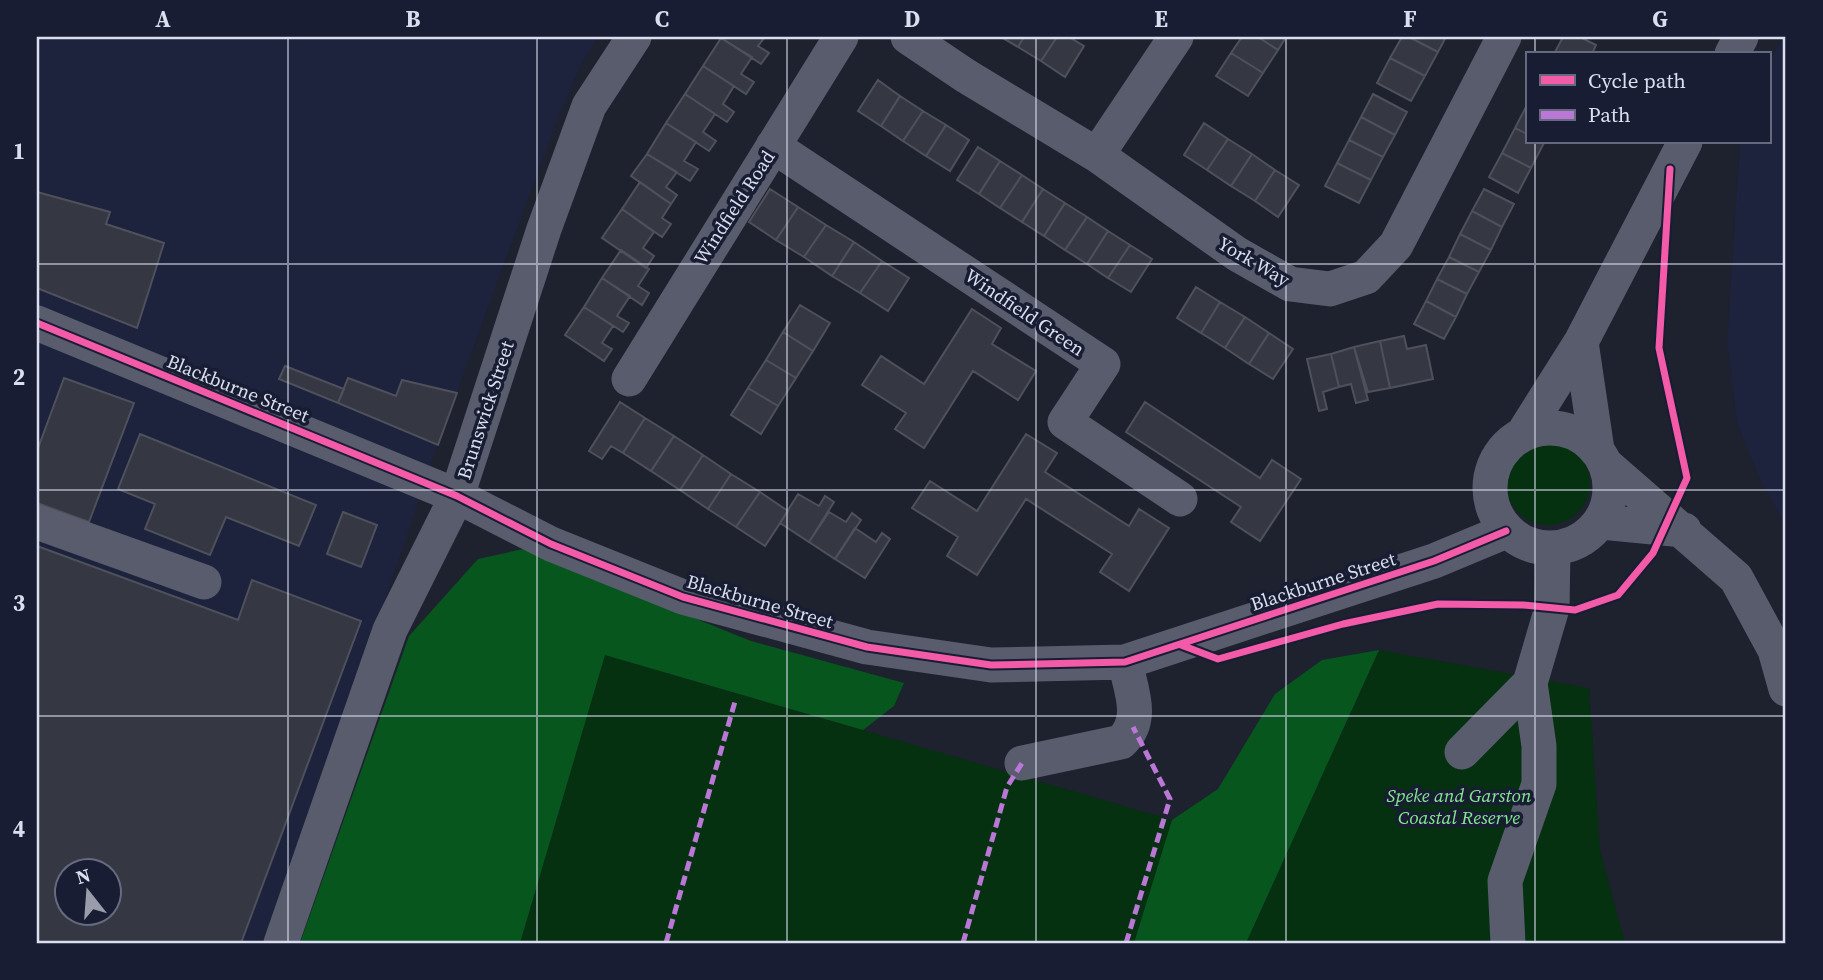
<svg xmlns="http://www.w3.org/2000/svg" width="1823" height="980" font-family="'Source Serif 4',serif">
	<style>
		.built { fill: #1d223d; fill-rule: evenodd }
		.green { fill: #053111 }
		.forest { fill: #07561e }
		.building { fill: #353842; stroke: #4e515c; stroke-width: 2; fill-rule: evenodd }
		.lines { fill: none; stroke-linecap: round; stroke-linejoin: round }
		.minor { stroke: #585c6d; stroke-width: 35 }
		.quiet { stroke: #ba77d6; stroke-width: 5; stroke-dasharray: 10 5; stroke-linecap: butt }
		.cycleway-casing { stroke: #181d34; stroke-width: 11 }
		.cycleway { stroke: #f35aa7; stroke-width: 7 }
		.grid { fill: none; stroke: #dadeee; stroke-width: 2; stroke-opacity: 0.55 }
		.labels { text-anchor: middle; stroke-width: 7; stroke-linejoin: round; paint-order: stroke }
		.street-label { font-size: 19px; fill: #dadeee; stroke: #181d34 }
		.park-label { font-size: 19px; font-style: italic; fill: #84e88e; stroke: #181d34 }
		.neatline { fill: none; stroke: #dadeee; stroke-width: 2.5 }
		.grid-label { font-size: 23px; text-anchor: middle; font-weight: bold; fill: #dadeee }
	</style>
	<rect width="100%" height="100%" fill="#1e212e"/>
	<path class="built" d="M37 37H599L584 59 556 123 440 438 270 943H37ZM66 872H108V914H66Z
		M1783 37H1786V525L1762 484 1737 423 1727 341 1740 142H1769V63Z"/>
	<path class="green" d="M1506 483a42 42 0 1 1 84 0a42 42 0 1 1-84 0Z
		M1379 650 1589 688 1600 851 1625 943H1246Z
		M605 655 1172 820 1134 943H520Z"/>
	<path class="forest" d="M523 549 751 641 904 683 894 706 863 730 605 655 520 943H300L409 636 478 559Z
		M1379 650 1246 943H1134L1172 820 1218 789 1275 694 1322 660Z"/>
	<path class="building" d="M765 37 758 46 769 53 761 64 721 38Z
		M1001 37H1024L1018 47Z
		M1024 37H1057L1041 61 1018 47Z
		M1057 37H1069L1084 46 1065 77 1041 61Z
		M1242 37H1258L1278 50 1263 73 1231 53Z
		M1258 37H1286L1278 50Z
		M1402 37H1409L1438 52 1425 76 1390 58Z
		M1409 37H1446L1438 52Z
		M1563 37H1580L1596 45 1592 54H1554Z
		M721 38 752 57 741 74 754 82 746 94 703 66Z
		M1231 53 1263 73 1248 96 1216 76Z
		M1390 58 1425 76 1411 101 1377 83Z
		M703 66 734 86 723 104 734 112 727 122 685 94Z
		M878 80 900 96 881 126 858 111Z
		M685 94 715 114 703 132 716 141 709 151 666 123Z
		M1373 94 1407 112 1395 135 1361 117Z
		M900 96 923 111 903 141 881 126Z
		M1527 105V134L1515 128Z
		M923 111 946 125 926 156 903 141Z
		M1361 117 1395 135 1383 157 1349 140Z
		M666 123 696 142 684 161 698 169 690 181 647 154Z
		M1204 123 1228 139 1207 170 1184 155Z
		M946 125 969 140 950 171 926 156Z
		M1515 128 1527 134V142L1544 143 1531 168 1502 153Z
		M1228 139 1252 154 1231 186 1207 170Z
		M1349 140 1383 157 1371 180 1337 163Z
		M978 147 1000 161 979 194 957 180Z
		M1502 153 1531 168 1518 193 1489 177Z
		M647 154 677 172 666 187 677 195 671 204 631 176Z
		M1252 154 1275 170 1255 201 1231 186Z
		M1000 161 1022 175 1000 208 979 194Z
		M1337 163 1371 180 1359 203 1325 186Z
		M1275 170 1299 185 1278 217 1255 201Z
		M1022 175 1043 189 1022 222 1000 208Z
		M640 182 671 204 662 218 671 224 662 237 622 209Z
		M770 189 798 207 776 240 749 222Z
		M1043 189 1065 203 1044 236 1022 222Z
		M1484 189 1514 204 1502 227 1472 211Z
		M37 192 110 212 106 224 164 243 137 328 37 288Z
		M1065 203 1087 217 1065 250 1044 236Z
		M798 207 826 225 804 257 776 240Z
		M622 209 654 232 643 248 654 256 646 268 602 238Z
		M1472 211 1502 227 1491 250 1460 234Z
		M1087 217 1108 231 1087 264 1065 250Z
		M826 225 854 242 832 276 804 257Z
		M1108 231 1130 245 1108 278 1087 264Z
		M1460 234 1491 250 1479 272 1449 257Z
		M854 242 882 261 860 293 832 276Z
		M1130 245 1152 259 1131 292 1108 278Z
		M621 250 649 269 638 286 649 293 642 305 602 278Z
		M1449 257 1479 272 1467 294 1437 279Z
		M882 261 909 278 888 311 860 293Z
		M602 278 630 296 617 316 629 323 623 332 584 307Z
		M1437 279 1467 294 1456 317 1426 301Z
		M1196 287 1220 302 1201 333 1177 318Z
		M1426 301 1456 317 1444 339 1414 324Z
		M1220 302 1245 317 1225 348 1201 333Z
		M800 305 830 323 813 351 783 332Z
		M584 307 613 326 602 343 612 349 604 361 565 335Z
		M972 309 1001 328 992 344 1036 371 1018 400 973 371 924 448 895 429 906 413 862 385 881 356 924 384Z
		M1245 317 1269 333 1249 364 1225 348Z
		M783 332 813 351 796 378 766 360Z
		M1269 333 1293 349 1273 379 1249 364Z
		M1404 336 1407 349 1426 345 1433 379 1390 388 1380 341Z
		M1380 341 1390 388 1368 392 1354 347Z
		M1354 347 1368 400 1356 403 1351 384 1339 387 1331 354Z
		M1331 354 1339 387 1323 392 1327 409 1319 411 1307 359Z
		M766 360 796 378 778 406 748 388Z
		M285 366 344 389 338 403 279 379Z
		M64 378 134 403 89 522 37 503V451Z
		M348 378 396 396 402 380 457 393 438 445 338 403Z
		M748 388 778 406 761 434 731 415Z
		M620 402 645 418 623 453 611 446 602 459 589 451Z
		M1145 402 1260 478 1272 460 1301 479 1260 541 1231 522 1241 507 1126 432Z
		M645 418 674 436 651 471 623 453Z
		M140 434 316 505 299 546 226 517 210 555 145 529 155 504 118 489Z
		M1026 434 1057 453 1045 472 1129 526 1139 509 1169 528 1129 591 1100 572 1112 554 1026 499 977 575 947 556 958 537 912 508 930 481 977 511Z
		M674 436 703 455 680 490 651 471Z
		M703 455 731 474 708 509 680 490Z
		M731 474 760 492 736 527 708 509Z
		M760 492 788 511 765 546 736 527Z
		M798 494 819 506 825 496 834 502 809 542 780 523Z
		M343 512 377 525 361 567 327 554Z
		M829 512 846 522 852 513 861 520 835 559 809 542Z
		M855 528 876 542 882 533 890 539 865 578 835 559Z
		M37 546 238 620 252 580 361 621 241 943H37ZM66 872H108V914H66Z"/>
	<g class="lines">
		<path class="minor" d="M908 37 966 76 1097 155 1237 254 1290 284 1330 289 1366 277 1396 245 1504 37
			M1732 54 1741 37
			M773 146 1103 364 1065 422 1180 499
			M1097 155 1176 37
			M37 323 457 496 551 544 683 597 867 647 991 665 1125 662 1434 561 1506 531
			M1581 342 1597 450
			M629 379 841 37
			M1490 488a60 60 0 1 1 120 0a60 60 0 1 1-120 0Z
			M1523 434 1581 342 1685 142
			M1605 464 1736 578 1775 650 1786 689
			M37 522 204 582
			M1601 522 1684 530
			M1462 752 1530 683 1552 608 1553 549
			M1022 763 1121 742C1145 720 1131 690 1125 662
			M281 943 390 630 457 496 544 229 589 106 634 37
			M1508 943 1505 881 1539 784V746L1530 683"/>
		<path class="quiet" d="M666 943 736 698
			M963 943 1007 787 1022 763
			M1126 943 1170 799 1133 727"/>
		<g class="cycleway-casing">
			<path id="cycleway" d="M37 323 457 496 551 544 683 597 867 647 991 665 1125 662 1434 561 1506 531
				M1181 645 1218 659 1343 624 1438 604 1523 605 1575 610 1618 595 1653 553 1687 478 1659 348 1670 169"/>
		</g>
		<use href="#cycleway" class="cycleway"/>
	</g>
	<path class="grid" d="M288 37V943M537 37V943M787 37V943M1036 37V943M1286 37V943M1535 37V54M1535 142V943M37 264H1786M37 490H1786M37 716H1786"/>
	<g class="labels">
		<g class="street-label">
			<text transform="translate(734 207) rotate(-57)" y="7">Windfield Road</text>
			<text transform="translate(1254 261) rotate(30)" y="7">York Way</text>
			<text transform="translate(1025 312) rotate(34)" y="7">Windfield Green</text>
			<text transform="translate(238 388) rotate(22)" y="7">Blackburne Street</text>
			<text transform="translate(485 410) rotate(-72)" y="7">Brunswick Street</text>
			<text transform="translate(1323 581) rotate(-18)" y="7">Blackburne Street</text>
			<text transform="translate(760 601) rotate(16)" y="7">Blackburne Street</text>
		</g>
		<g class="park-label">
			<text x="1459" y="802">Speke and Garston<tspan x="1459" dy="22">Coastal Reserve</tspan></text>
		</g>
	</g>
	<rect width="1823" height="980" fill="none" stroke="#181d34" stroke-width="77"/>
	<rect x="1526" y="52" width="245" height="91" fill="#181d34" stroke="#666a7e" stroke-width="2"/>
	<rect x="1540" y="75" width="35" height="10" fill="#f35aa7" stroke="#666a7e" stroke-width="2"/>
	<text x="1588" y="88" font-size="21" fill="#dadeee">Cycle path</text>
	<rect x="1540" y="110" width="35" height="10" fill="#ba77d6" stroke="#666a7e" stroke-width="2"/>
	<text x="1588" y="122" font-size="21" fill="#dadeee">Path</text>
	<g transform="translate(88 892) rotate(343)"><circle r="33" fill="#181d34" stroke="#666a7e" stroke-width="2"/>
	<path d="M0-5L12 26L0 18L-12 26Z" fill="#989cab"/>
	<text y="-10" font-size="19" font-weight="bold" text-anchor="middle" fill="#dadeee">N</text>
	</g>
	<rect x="38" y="38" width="1746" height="904" class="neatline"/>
	<g class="grid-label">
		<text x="163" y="27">A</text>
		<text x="413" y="27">B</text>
		<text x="662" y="27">C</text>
		<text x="912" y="27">D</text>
		<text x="1161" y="27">E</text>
		<text x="1410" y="27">F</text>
		<text x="1660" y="27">G</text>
		<text x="19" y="159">1</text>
		<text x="19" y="385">2</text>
		<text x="19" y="611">3</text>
		<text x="19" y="837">4</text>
	</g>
</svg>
